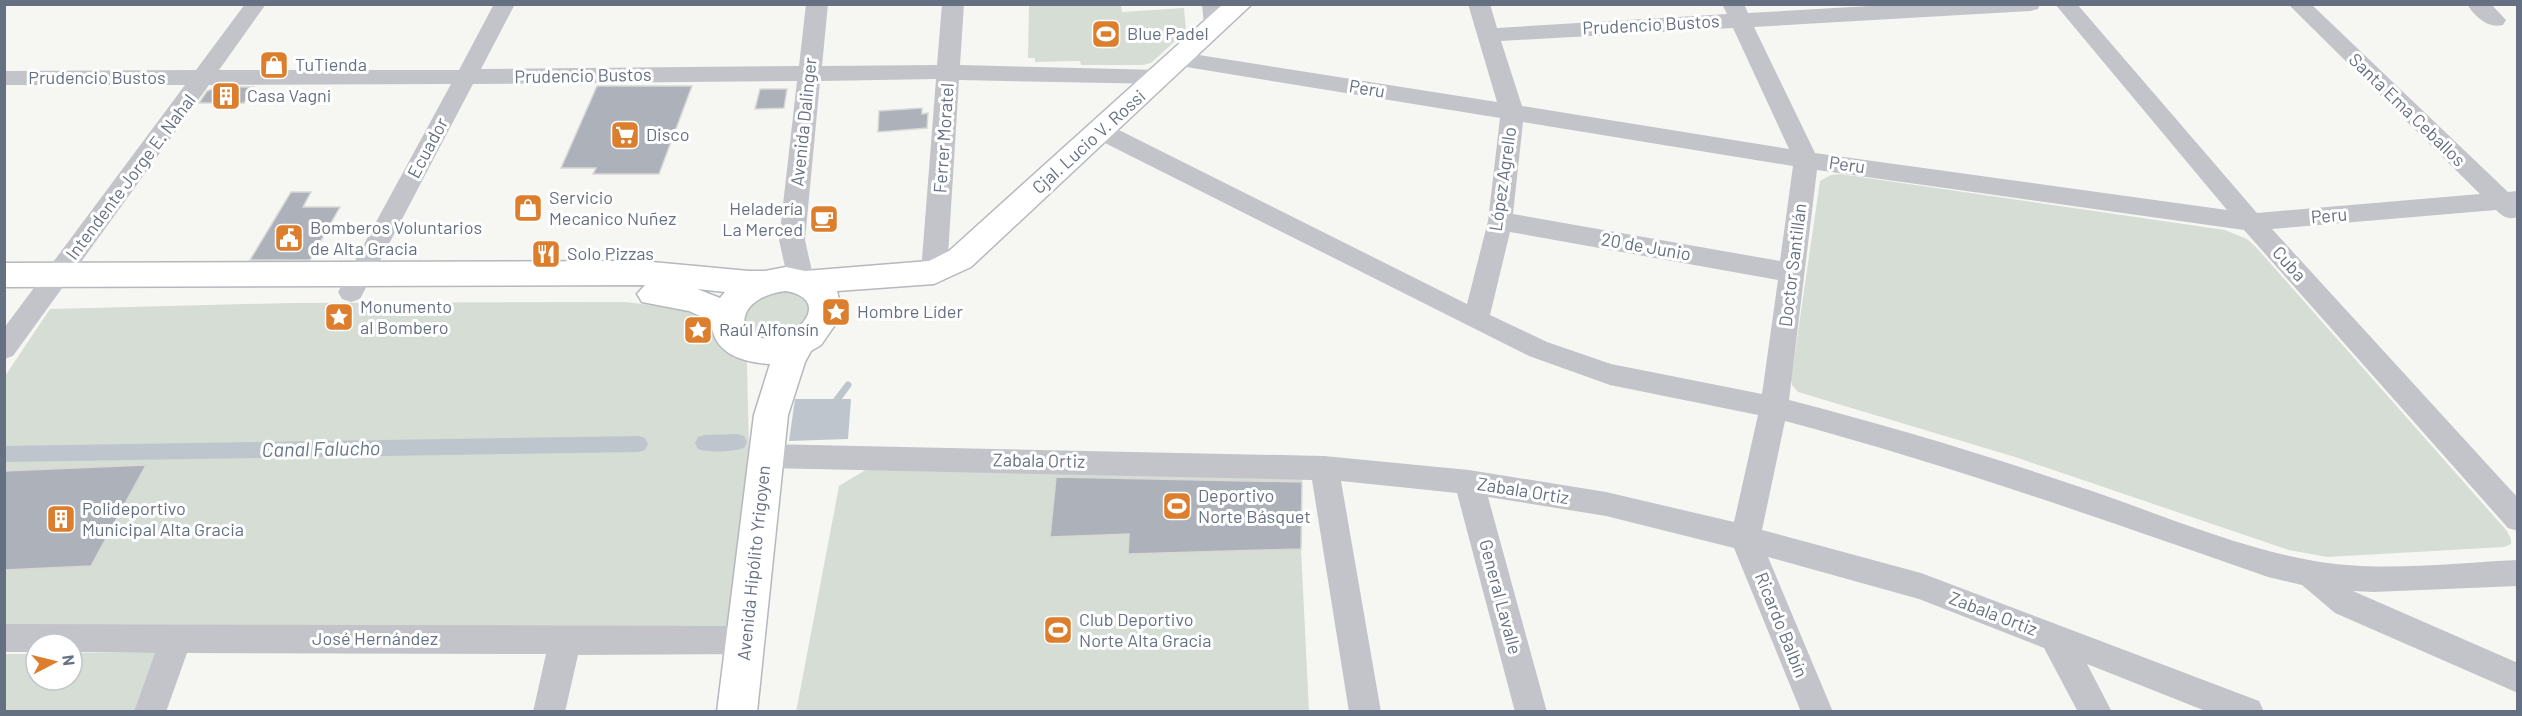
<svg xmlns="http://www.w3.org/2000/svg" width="2522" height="716" font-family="Barlow,sans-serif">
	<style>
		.green { fill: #d6ddd5 }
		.water { fill: #bec5cd }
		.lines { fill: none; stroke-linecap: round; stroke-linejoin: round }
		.stream { stroke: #bec5cd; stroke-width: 7 }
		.canal { fill: #bec5cd; fill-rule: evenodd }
		.building { fill: #adb1b9; stroke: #d8d8d6; stroke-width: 1.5 }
		.major-casing { stroke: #b5b8bd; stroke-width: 3 }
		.minor { fill: #c2c4c9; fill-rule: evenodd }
		.major { fill: #fff; fill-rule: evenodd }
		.labels { text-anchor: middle; stroke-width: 6; stroke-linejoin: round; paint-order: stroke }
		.street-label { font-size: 18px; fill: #667083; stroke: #fff }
		.poi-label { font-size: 18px; fill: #667083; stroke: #fff; text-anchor: start }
		.water-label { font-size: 20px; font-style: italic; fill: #687786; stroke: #fff }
	</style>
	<rect width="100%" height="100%" fill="#f6f7f3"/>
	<path class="green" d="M1029 5H1121L1122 12 1184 8 1186 31 1151 63 1143 65H1081L1080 61 1035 62V58H1028Z
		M1840 174 2225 230 2247 239 2255 246 2507 531 2511 539V544L2504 547 2327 557 2289 550 2015 457 1798 392 1792 385 1791 380 1820 181 1831 175Z
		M784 283 820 310 774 346 734 326 735 316Z
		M624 302 671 307 694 312 714 320 747 363 749 451 732 628H5V376L50 309 291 303Z
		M872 466 1302 478 1301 549 1309 711 796 712 839 486Z
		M72 653H165L141 712 5 711 4 654H36V680H72Z"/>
	<path class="water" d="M795 399H851L848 439 789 441Z"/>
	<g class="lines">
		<path class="stream" d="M833 405 848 385"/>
		<path class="canal" d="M737 434 744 436 747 442 744 448C731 452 711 453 698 449L695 443 698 437 705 435Z
			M638 436 645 438 648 444 645 450 638 452 4 462V446Z"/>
	</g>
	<path class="building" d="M597 86H692L659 174H593L596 168H561Z
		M217 87H254L244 103H199L207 91Z
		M760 89H787L784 108 755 109Z
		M922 108V114L928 113 927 128 878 132 879 111Z
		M291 192H311L303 207H340L310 260H250Z
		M146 465 91 566 4 570V471Z
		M1056 477 1302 482 1301 549 1128 554 1129 534 1050 537Z"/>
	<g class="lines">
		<g class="major-casing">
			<path id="major" d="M1223 4H1252L971 267 934 284 837 291 841 307 837 322 821 345 811 351 805 362 788 415 757 712H717L754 415 770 364C742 362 713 354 711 321L689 311 642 302 637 294 645 285 4 287V263L641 261 749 271H765L786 267 805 271 929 261 949 251ZM697 289 725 292 720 298ZM786 291C844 302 778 359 746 331 737 306 765 293 786 291Z"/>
		</g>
		<path class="minor" d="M245 4H266L219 70H459L494 4H515L481 69 799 66 806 4H828L822 66 937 65 942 4H964L960 65 1161 70 1169 72 1172 77 1169 82 1161 84 959 80 947 272 943 279 934 281 925 279 921 272 936 79 820 81 805 240 814 280 810 287 801 290 792 287 788 280 779 240 797 81 473 84 360 299 351 302 342 299 338 292 451 84 209 85 13 356 4 359V328L185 85H4V71L196 70Z
			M1202 4H1224L1226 26 1223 31 1215 33 1207 31 1204 26Z
			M1468 4H1490L1497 28 1727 14 1722 4H1744L1748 13 1904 4H2040L2038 9 2030 11 1754 27 1815 153 2227 210 2055 4H2077L2257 213 2480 194 2288 4H2311L2508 192 2518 191V217C2508 220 2503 217 2496 210L2272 229 2518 498V531L2508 528 2244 230 1817 170 1789 400C1890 426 1990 456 2089 490 2159 514 2237 547 2309 560 2376 573 2450 563 2518 560V586L2373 592 2353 591 2518 663V693L2335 613 2302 585 2268 577C2108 521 1949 465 1785 421L1762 530 1921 573 2259 701 2264 712H2208L2087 664 2112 712H2078L2044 648 1919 599 1768 557 1833 712H1801L1734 548 1606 516 1488 497 1547 712H1515L1457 493 1341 481 1381 712H1349L1312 480 766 468 756 464 752 456 756 448 766 444 1324 456 1469 470 1606 492 1734 522 1758 415 1610 385 1529 356 1093 137 1089 131 1093 125 1101 123 1109 125 1467 304 1488 221 1500 118 1180 66 1172 64 1169 59 1172 54 1180 52 1497 102ZM1733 28 1789 149 1522 106 1501 41ZM1523 122 1793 166 1780 261 1513 214ZM1510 232 1778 280 1762 394 1611 364 1547 342 1490 315Z
			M2467 4H2491L2506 20 2503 25C2488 29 2475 17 2467 4Z
			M4 624 746 626 757 630 762 640 757 650 746 654 578 655 565 712H533L546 654 187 653 166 712H134L155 653 72 652V644H36V652H4Z"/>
		<use href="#major" class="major"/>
	</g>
	<defs>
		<g id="stadium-square" transform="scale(1.5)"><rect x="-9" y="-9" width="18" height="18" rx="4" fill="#dd7e2d" stroke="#fff"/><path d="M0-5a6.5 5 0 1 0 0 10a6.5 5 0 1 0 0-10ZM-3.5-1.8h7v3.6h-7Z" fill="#fff"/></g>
		<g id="shop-square" transform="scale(1.5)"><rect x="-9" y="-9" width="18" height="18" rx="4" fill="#dd7e2d" stroke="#fff"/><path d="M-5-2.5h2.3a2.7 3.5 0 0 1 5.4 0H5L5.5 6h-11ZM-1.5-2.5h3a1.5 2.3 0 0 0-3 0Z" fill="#fff"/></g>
		<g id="building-square" transform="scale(1.5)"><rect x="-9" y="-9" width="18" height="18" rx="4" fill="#dd7e2d" stroke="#fff"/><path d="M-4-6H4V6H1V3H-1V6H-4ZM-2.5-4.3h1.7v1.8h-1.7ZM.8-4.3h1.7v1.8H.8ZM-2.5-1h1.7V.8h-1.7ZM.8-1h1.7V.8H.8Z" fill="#fff"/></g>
		<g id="supermarket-square" transform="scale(1.5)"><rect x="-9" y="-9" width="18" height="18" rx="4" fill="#dd7e2d" stroke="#fff"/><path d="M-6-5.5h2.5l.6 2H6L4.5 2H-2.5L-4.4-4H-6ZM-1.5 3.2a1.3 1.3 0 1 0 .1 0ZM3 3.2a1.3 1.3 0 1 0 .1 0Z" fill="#fff"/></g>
		<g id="cafe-square" transform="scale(1.5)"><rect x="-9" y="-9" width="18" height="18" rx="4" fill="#dd7e2d" stroke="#fff"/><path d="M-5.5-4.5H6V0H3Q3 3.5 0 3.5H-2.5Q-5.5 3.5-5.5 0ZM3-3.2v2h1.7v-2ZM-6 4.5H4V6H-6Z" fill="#fff"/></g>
		<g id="civic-square" transform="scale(1.5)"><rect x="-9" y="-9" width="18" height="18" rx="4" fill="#dd7e2d" stroke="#fff"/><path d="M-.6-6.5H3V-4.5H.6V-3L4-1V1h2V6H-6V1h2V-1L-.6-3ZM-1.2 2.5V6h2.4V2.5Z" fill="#fff"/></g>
		<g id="restaurant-square" transform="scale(1.5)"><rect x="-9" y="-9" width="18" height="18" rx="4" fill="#dd7e2d" stroke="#fff"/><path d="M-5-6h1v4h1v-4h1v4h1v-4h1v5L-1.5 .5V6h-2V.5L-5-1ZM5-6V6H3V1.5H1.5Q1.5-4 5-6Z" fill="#fff"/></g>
		<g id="sight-square" transform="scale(1.5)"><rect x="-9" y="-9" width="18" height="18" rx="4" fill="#dd7e2d" stroke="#fff"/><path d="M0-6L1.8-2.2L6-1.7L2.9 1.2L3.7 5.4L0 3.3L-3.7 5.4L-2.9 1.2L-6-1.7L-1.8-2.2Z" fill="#fff"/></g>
	</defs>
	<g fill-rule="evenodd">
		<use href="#stadium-square" x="1106" y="34"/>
		<use href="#shop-square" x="274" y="65"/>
		<use href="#building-square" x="226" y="96"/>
		<use href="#supermarket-square" x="625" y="135"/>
		<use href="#shop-square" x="528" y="208"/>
		<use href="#cafe-square" x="824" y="219"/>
		<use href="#civic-square" x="289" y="238"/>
		<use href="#restaurant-square" x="546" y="254"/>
		<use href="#sight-square" x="836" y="312"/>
		<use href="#sight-square" x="339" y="317"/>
		<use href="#sight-square" x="698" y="330"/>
		<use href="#stadium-square" x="1177" y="506"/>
		<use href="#building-square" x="61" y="519"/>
		<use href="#stadium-square" x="1058" y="630"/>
	</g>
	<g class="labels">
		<g class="street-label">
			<text transform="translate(1651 25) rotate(-3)" y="6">Prudencio Bustos</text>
			<text transform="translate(583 76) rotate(-1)" y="6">Prudencio Bustos</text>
			<text x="97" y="84">Prudencio Bustos</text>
			<text transform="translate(1367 89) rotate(9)" y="6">Peru</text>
			<text transform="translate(2407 110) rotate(44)" y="6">Santa Ema Ceballos</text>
			<text transform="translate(804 122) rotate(-84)" y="6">Avenida Dalinger</text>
			<text transform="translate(944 138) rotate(-86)" y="6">Ferrer Moratel</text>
			<text transform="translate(1089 142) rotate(-42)" y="6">Cjal. Lucio V. Rossi</text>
			<text transform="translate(428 148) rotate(-62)" y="6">Ecuador</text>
			<text transform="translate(1847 165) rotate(8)" y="6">Peru</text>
			<text transform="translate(131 177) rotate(-53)" y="6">Intendente Jorge E. Nahal</text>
			<text transform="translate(1503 179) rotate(-82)" y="6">López Agrello</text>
			<text transform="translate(2329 216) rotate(-5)" y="6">Peru</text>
			<text transform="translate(1646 247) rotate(10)" y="6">20 de Junio</text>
			<text transform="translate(2289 264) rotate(48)" y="6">Cuba</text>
			<text transform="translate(1793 265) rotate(-83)" y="6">Doctor Santillán</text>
			<text transform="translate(1039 461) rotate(1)" y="6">Zabala Ortiz</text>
			<text transform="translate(1523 491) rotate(9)" y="6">Zabala Ortiz</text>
			<text transform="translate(754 563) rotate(-84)" y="6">Avenida Hipólito Yrigoyen</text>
			<text transform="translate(1500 597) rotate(75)" y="6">General Lavalle</text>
			<text transform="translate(1993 614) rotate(21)" y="6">Zabala Ortiz</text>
			<text transform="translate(1781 625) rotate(68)" y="6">Ricardo Balbín</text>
			<text x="375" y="645">José Hernández</text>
		</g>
		<g class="poi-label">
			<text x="1127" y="40">Blue Padel</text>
			<text x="295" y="71">TuTienda</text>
			<text x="247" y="102">Casa Vagni</text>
			<text x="646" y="141">Disco</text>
			<text x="549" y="204">Servicio<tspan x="549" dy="21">Mecanico Nuñez</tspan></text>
			<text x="803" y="215" text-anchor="end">Heladería<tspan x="803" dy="21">La Merced</tspan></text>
			<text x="310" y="234">Bomberos Voluntarios<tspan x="310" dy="21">de Alta Gracia</tspan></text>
			<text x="567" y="260">Solo Pizzas</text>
			<text x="360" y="313">Monumento<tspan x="360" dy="21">al Bombero</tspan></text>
			<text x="857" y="318">Hombre Líder</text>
			<text x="719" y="336">Raúl Alfonsín</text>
			<text x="1198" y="502">Deportivo<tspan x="1198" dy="21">Norte Básquet</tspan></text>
			<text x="82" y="515">Polideportivo<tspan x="82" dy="21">Municipal Alta Gracia</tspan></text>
			<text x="1079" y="626">Club Deportivo<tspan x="1079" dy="21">Norte Alta Gracia</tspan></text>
		</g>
		<g class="water-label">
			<text transform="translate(321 449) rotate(-1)" y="7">Canal Falucho</text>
		</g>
	</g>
	<rect width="2522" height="716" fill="none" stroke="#667083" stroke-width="12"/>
	<g transform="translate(54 662) rotate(83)"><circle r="28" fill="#ffffff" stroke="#c2c6cd" stroke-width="1.5"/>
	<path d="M0-4.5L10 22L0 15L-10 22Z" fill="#dd7e2d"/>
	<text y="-9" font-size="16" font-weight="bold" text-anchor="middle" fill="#667083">N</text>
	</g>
</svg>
